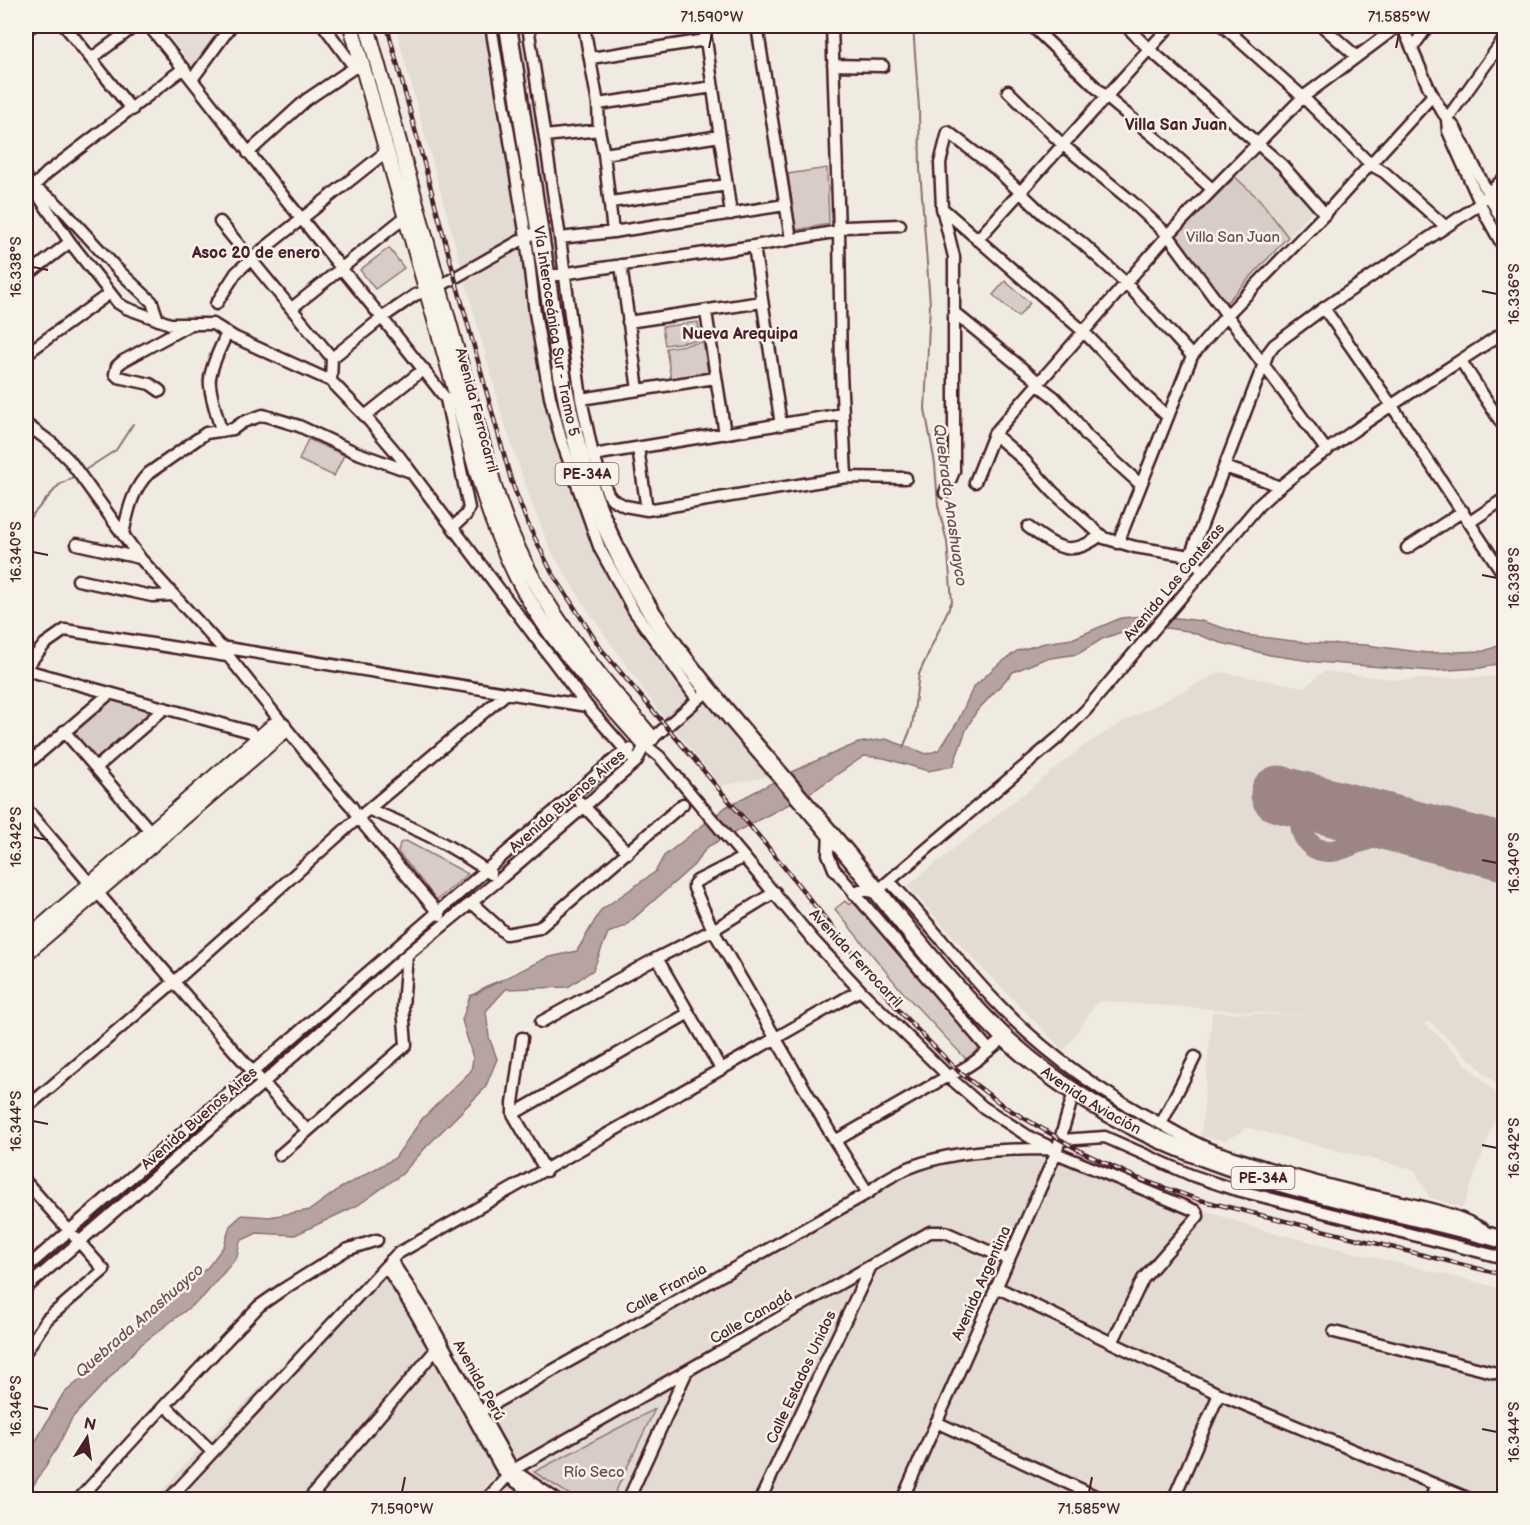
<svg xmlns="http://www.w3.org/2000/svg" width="1530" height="1525" font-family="'Balsamiq Sans',sans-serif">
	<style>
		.built { fill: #e3dcd2 }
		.green { fill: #d8cdc6; stroke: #917678; stroke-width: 1.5 }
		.water { fill: #b7a4a2; stroke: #8b6f72; stroke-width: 1.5 }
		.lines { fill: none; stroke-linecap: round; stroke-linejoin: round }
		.stream { stroke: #8b6f72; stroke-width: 2 }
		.taxiway { stroke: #9d8586; stroke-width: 22 }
		.runway { stroke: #9d8586; stroke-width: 57 }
		.minor-casing { stroke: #4a1f2b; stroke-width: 15 }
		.major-casing { stroke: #4a1f2b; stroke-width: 18 }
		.highway-casing { stroke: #4a1f2b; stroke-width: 21 }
		.minor { stroke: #f7f3e8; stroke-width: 10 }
		.major { stroke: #f7f3e8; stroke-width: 14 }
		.highway { stroke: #f7f3e8; stroke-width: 16 }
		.rail-casing { stroke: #4a1f2b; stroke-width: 4.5 }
		.rail { stroke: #f7f3e8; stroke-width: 2; stroke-dasharray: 7; stroke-linecap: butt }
		.ticks { fill: none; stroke: #4a1f2b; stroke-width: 2 }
		.labels { text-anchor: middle; stroke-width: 5; stroke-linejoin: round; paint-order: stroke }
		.shield { fill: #f7f3e8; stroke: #7e5f64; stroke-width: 1.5 }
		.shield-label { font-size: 14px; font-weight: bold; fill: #4a1f2b }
		.park-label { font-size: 15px; fill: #6e4a52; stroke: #f7f3e8 }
		.street-label { font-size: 15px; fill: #4a1f2b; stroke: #f7f3e8 }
		.neighbourhood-label { font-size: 16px; font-weight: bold; fill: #4a1f2b; stroke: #f7f3e8 }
		.water-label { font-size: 16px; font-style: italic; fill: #704e55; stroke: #f7f3e8 }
		.neatline { fill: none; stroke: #4a1f2b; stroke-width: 2 }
		.ticks-label { font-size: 15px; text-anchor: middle; fill: #4a1f2b }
	</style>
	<rect width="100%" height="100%" fill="#f0ebe0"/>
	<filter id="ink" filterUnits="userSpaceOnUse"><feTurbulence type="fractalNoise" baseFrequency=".0167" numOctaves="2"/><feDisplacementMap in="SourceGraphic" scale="12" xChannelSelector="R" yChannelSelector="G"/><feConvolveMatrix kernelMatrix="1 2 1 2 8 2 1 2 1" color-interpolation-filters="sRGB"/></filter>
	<g filter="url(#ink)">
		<path class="built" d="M161 26H229L193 67Z
			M395 26H496L526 201 539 305 555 398 567 441 591 511 772 776 721 786 658 710 591 615 553 555 532 504 504 422Z
			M1261 151 1287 177 1312 211 1288 237 1260 200 1235 177Z
			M1324 671 1402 680 1504 676V1091L1430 1022H1424L1502 1099 1463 1208 1429 1197 1415 1170 1245 1127 1244 1130 1226 1140 1201 1137 1212 1012 1313 1016 1098 1001 1064 1051 985 971 907 886 1085 745 1119 724 1220 672 1305 687Z
			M997 1156H1064L1102 1172 1251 1227 1504 1289V1499L154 1500 189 1459 362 1283 378 1265 387 1276 463 1408 486 1403 872 1193 935 1166Z"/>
		<path class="green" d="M827 168 829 224 796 230 788 174Z
			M1235 177 1260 200 1288 237 1226 303 1175 237Z
			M389 248 404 268 375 289 360 270Z
			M1005 281 1030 303 1018 317 993 295Z
			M698 322 700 340 665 345 662 327Z
			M703 342 708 373 671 379 666 348Z
			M308 439 344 455 334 476 299 460Z
			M113 699 153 710 97 760 73 734Z
			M406 841 468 874 437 900 398 852 400 843Z
			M845 901 849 905 853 902 980 1048 966 1059 901 990 835 909Z
			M655 1409 612 1499H576L534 1472Z"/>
		<path class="water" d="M1153 615 1201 621 1246 635 1309 643 1366 645 1427 653 1484 651 1504 644V662L1481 668 1433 671 1317 662 1270 655 1218 642 1188 631 1151 626 1130 629 1102 639 1078 654 1044 659 1013 672 976 712 966 730 953 766 928 771 884 758 864 756 810 793 707 847 694 865 625 926 608 933 593 970 568 987 506 989 486 1011 489 1037 497 1059 485 1088 427 1146 402 1174 358 1205 295 1235 257 1233 240 1241 237 1257 203 1297 139 1346 72 1418 57 1448 26 1497V1458L63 1394 97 1366 165 1302 208 1267 224 1246 230 1226 242 1215 269 1217 310 1210 339 1189 395 1158 422 1119 471 1071 473 1058 462 1020 470 996 546 958 577 951 601 910 655 872 664 856 726 807 804 766 858 743 886 739 927 754 939 750 957 723 973 688 994 668 1017 651 1045 643 1072 639 1121 618Z"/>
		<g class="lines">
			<path class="stream" d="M82 472 116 450 133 424
				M26 522 59 485 77 475
				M903 748 912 726 919 674 952 601 947 542 938 505 935 464 925 409 930 304 920 169 919 108 913 26
				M476 994 485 987 502 980"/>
			<path class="taxiway" d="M1377 818C1370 815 1363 812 1356 808 1348 803 1343 796 1333 794 1293 786 1289 852 1330 851 1338 851 1348 846 1356 843 1375 837 1394 829 1414 828"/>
			<path class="runway" d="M1279 794 1504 852"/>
			<g class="minor-casing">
				<path id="minor" d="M65 26 132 110
					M149 26C201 89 249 155 301 218 349 279 399 337 446 399L463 404
					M324 26 354 67
					M491 26 526 237 535 313 550 397 561 439 600 549 634 611 697 699
					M528 26 560 238 581 399 593 455 608 494 612 499 625 506 647 510 846 477 906 478
					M584 26 598 104 599 130 604 154 613 232
					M704 26 731 214
					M757 26 791 239
					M832 26 839 231 841 372 846 477
					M1036 26 1034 28 1106 97 1158 140 1212 189
					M1126 26 1149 49 1282 165 1325 214
					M1223 26 1303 97 1371 165 1384 172 1445 226
					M1322 26 1356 56
					M1402 26C1418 59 1429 100 1455 128L1504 225
					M26 30 32 26
					M1504 39 1447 119 1448 131 1485 214 1504 248
					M1412 48 1428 26
					M92 58 135 26
					M591 58 706 40
					M833 65 883 66
					M193 78 231 26
					M1008 91 1063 145 1130 200 1168 235 1327 451
					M598 104 713 87
					M545 136 599 130
					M248 153 306 100 361 63
					M604 154 720 136
					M26 178 70 242 118 303 126 308 170 324H213L234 337 331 381 365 416 399 456 587 706 636 762
					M39 191 54 201 66 213 118 270 152 302 158 320
					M26 194 47 173 184 68
					M611 202 727 185
					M943 209 1084 332 1143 394 1167 416
					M220 222 332 358 331 381
					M560 238 613 232 785 205
					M977 240 1170 26
					M754 246 781 425
					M621 265 638 390
					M26 276 70 242
					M547 276 754 246 839 231 845 227 900 225
					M216 304 236 273 251 259 387 151
					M292 308 405 217
					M1324 308 1392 406 1504 575
					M706 312 725 434
					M955 313 1035 379 1037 384 1054 397 1072 416 1087 436 1140 484
					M628 322 762 302
					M26 354 110 293
					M332 358 383 317 415 295 440 286 532 234
					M1461 361 1504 427
					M160 391 150 384 118 377 115 374 117 366 123 361 189 325
					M446 399 469 508 466 515 453 527
					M581 399 715 378
					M365 416 424 369
					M26 424 53 444 70 461 140 558 221 647 323 774 352 807 358 818 440 915
					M221 431C218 417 208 390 210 378 212 363 221 347 227 333
					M994 434 1025 461 1053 492 1104 538 1135 547 1190 556 1202 571
					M638 448 647 510
					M593 455 843 414
					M1224 467 1264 480 1279 487
					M975 482 994 434 1168 235 1303 97 1398 26
					M945 493 954 471V257L942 208 940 163 948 132 996 169 1044 215 1081 242 1126 283 1192 356
					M1470 522 1504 499
					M1028 527C1056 547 1070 559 1101 535
					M123 534C128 512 132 489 149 473L206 433 233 429 243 422 263 415 299 426 355 452 411 472
					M1118 543 1192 356 1226 316 1325 214 1433 95
					M77 544 140 558
					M1407 548 1463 511
					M1190 556 1268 353 1274 345 1324 308 1474 208 1504 178
					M78 580 152 596 173 595
					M221 647 587 706
					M26 667 45 644 65 630 227 656
					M26 670 251 732 263 745
					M64 731 151 832
					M645 745 660 757 815 942 860 990 948 1076 983 1107 1031 1138 1051 1147
					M26 765 109 694
					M96 768 165 708
					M580 802 628 853
					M26 809C119 916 209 1027 307 1130
					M370 810C413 827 454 846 491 874
					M829 832 828 854 834 869 989 1050
					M744 857 697 881 694 884V888L713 930 835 1141 868 1193C917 1149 995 1149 1057 1149
					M889 881C926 919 958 962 994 1000 1042 1051 1099 1092 1161 1124 1179 1134 1198 1146 1218 1152 1261 1166 1305 1180 1348 1190 1393 1202 1442 1206 1483 1229
					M854 894 860 890 876 892 1060 736 1086 710 1259 505C1332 439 1423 386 1504 332
					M472 903 506 934 539 928 683 804
					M657 958 721 1069
					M541 1022 657 958 713 930 775 892
					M522 1038 513 1103V1114L546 1171
					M26 1108 174 982 358 818 507 693
					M513 1114 689 1013
					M1161 1124 1195 1057
					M1061 1140 1105 1137 1191 1175 1233 1189 1504 1258
					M835 1141 948 1076C970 1068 987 1052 1005 1037
					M1056 1153 1196 1211 1198 1216 1143 1279 1113 1341
					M280 1155 406 1045 403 1007 407 955
					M26 1182 104 1270 47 1319 26 1351
					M391 1260 421 1306 513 1470 557 1500
					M386 1266 416 1314 500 1466 506 1475 542 1500
					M26 1268 625 750 630 749
					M996 1287 1219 1394 1472 1500
					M26 1288 263 1083 407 955 499 880 636 762 645 745 709 690
					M1334 1332 1504 1375
					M165 1405 212 1452
					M479 1412 868 1193
					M936 1422 1104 1500
					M78 1500 165 1405 259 1306 282 1290 346 1250 377 1240
					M168 1500 397 1254 860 990
					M308 1500 439 1346
					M486 1500 513 1470 930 1232H945L1009 1260
					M628 1500 687 1371
					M760 1500 870 1268
					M902 1500 1056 1153 1075 1089
					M1173 1500 1219 1394
					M1431 1500 1435 1485"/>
			</g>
			<g class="major-casing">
				<path id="major" d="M351 26 459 404C478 481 499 559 545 625 575 668 611 706 645 745
					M367 26 495 489C527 593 584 657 652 738
					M26 940 258 739 274 725H283L282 733 275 739 26 953"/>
			</g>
			<g class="highway-casing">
				<g id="highway">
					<path id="s1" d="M508 26C521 110 534 195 547 280 554 325 560 371 570 416 581 465 599 516 622 561 654 625 700 681 746 735 783 778 821 822 857 866 904 924 949 984 1002 1035 1039 1070 1083 1100 1128 1124 1246 1186 1378 1205 1504 1240"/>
				</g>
			</g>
			<use href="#minor" class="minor"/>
			<use href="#major" class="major"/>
			<use href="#highway" class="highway"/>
			<g class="rail-casing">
				<path id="rail" d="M387 26 455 278 511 480 527 522 551 571 601 649 767 846 902 1014 959 1072 1005 1107 1082 1152 1137 1178 1200 1200 1504 1275"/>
			</g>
			<use href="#rail" class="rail"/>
		</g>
	</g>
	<path class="ticks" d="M709 48 712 33M1396 48 1399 33M33 267 48 270M1482 291 1497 294M33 552 48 555M1482 575 1497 578M33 837 48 840M1482 860 1497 863M33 1121 48 1124M1482 1145 1497 1148M33 1406 48 1409M1482 1429 1497 1432M402 1492 405 1477M1089 1492 1092 1477"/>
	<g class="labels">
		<g class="shield">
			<rect x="555.5" y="463" width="63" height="22" rx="4.5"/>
			<rect x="1231.5" y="1167" width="63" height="22" rx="4.5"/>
		</g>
		<g class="shield-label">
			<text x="587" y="479">PE-34A</text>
			<text x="1263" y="1183">PE-34A</text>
		</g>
		<g class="park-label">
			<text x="1233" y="242">Villa San Juan</text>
			<text x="594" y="1477">Río Seco</text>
		</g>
		<g class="street-label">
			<text dy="5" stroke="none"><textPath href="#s1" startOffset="309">Vía Interoceánica Sur - Tramo 5</textPath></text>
			<text transform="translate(477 410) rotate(75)" y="5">Avenida Ferrocarril</text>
			<text transform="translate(1174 582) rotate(-50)" y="5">Avenida Las Canteras</text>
			<text transform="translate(567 801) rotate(-41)" y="5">Avenida Buenos Aires</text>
			<text transform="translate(856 958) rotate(47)" y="5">Avenida Ferrocarril</text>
			<text dy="5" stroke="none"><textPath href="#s1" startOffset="1269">Avenida Aviación</textPath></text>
			<text transform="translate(199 1118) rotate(-41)" y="5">Avenida Buenos Aires</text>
			<text transform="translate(981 1283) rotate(-66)" y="5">Avenida Argentina</text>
			<text transform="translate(666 1289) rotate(-29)" y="5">Calle Francia</text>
			<text transform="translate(751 1317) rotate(-30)" y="5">Calle Canadá</text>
			<text transform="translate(801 1377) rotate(-65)" y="5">Calle Estados Unidos</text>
			<text transform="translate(479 1380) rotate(61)" y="5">Avenida Perú</text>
		</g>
		<g class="neighbourhood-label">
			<text x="1176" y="130">Villa San Juan</text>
			<text x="256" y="258">Asoc 20 de enero</text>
			<text x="740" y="339">Nueva Arequipa</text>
		</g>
		<g class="water-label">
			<text transform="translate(951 505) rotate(82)" y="6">Quebrada Anashuayco</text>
			<text transform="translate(139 1320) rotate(-41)" y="6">Quebrada Anashuayco</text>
		</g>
	</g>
	<rect width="1530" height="1525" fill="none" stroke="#f7f3e8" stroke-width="66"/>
	<g transform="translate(87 1438) rotate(12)" stroke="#f7f3e8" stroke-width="4.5" paint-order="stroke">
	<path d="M0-4.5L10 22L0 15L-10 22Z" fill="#4a1f2b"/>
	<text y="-9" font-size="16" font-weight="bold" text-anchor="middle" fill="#4a1f2b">N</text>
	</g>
	<rect x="33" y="33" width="1464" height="1459" class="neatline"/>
	<g class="ticks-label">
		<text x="712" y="22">71.590°W</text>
		<text x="1399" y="22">71.585°W</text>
		<text transform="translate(16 267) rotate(-90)" y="5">16.338°S</text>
		<text transform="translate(1514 294) rotate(-90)" y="5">16.336°S</text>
		<text transform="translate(16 552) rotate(-90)" y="5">16.340°S</text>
		<text transform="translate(1514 578) rotate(-90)" y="5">16.338°S</text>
		<text transform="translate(16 837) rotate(-90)" y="5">16.342°S</text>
		<text transform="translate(1514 863) rotate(-90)" y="5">16.340°S</text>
		<text transform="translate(16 1121) rotate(-90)" y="5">16.344°S</text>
		<text transform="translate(1514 1148) rotate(-90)" y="5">16.342°S</text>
		<text transform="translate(16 1406) rotate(-90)" y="5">16.346°S</text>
		<text transform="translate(1514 1432) rotate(-90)" y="5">16.344°S</text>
		<text x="402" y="1514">71.590°W</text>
		<text x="1089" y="1514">71.585°W</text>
	</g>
</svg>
